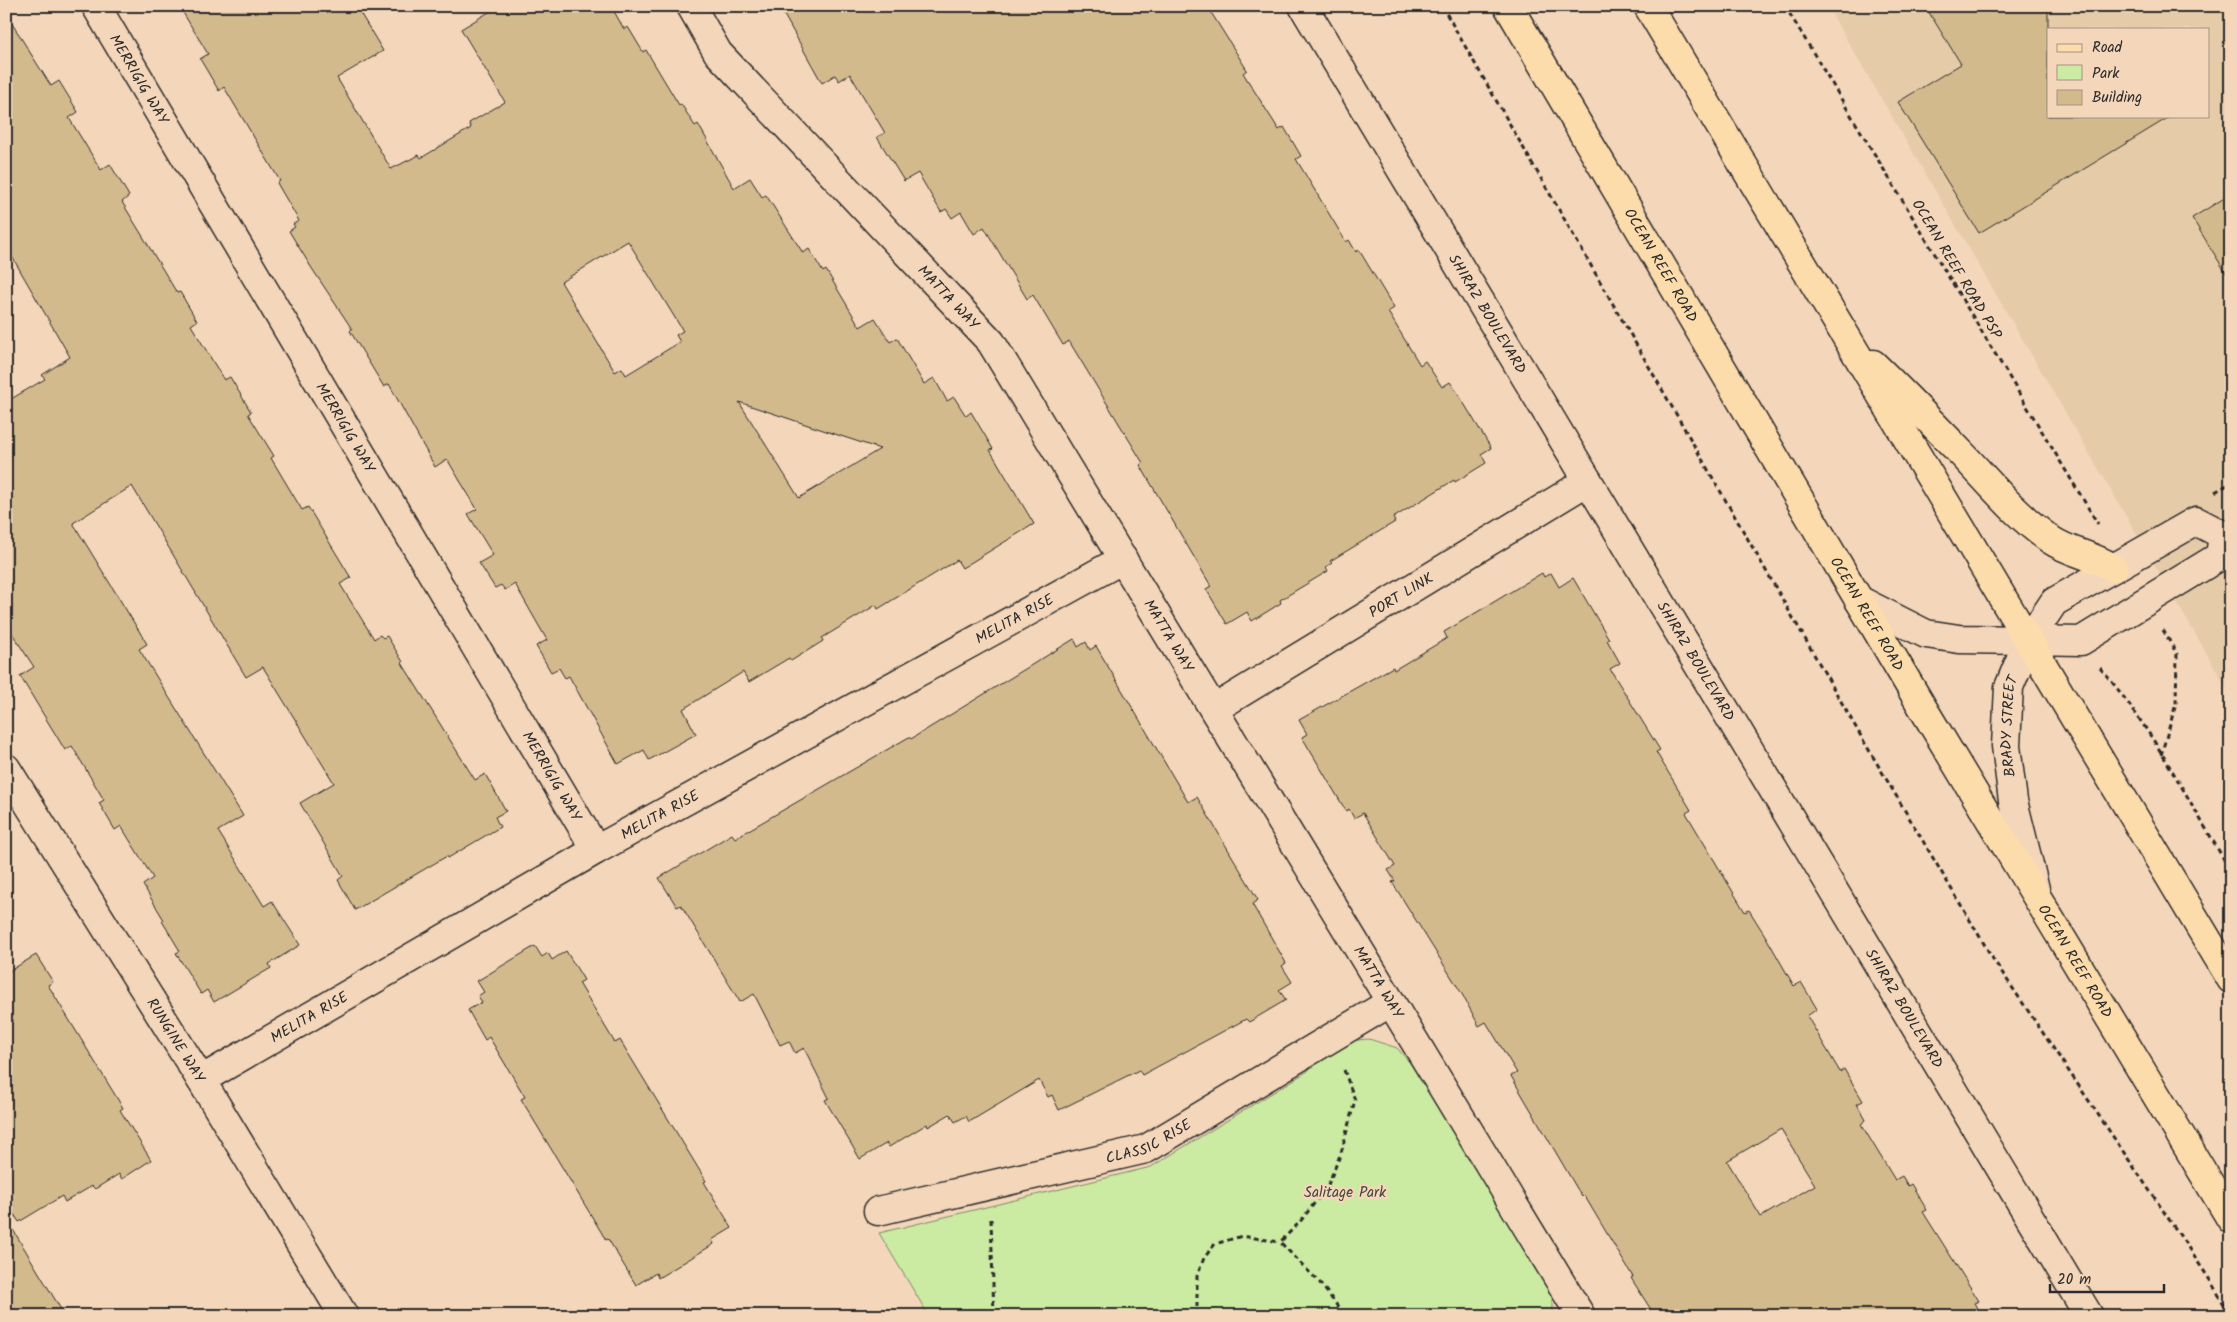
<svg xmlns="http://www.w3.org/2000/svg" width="2237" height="1322" font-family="Kalam,sans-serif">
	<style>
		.built { fill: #e6cba9; fill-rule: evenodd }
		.green { fill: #cbeaa2; stroke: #7b8a66 }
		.building { fill: #d3ba8d; stroke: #2b2b2b; fill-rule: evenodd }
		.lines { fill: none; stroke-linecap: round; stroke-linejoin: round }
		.minor-casing { stroke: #2b2b2b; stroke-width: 31 }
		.major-casing { stroke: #2b2b2b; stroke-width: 31 }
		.path { stroke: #2b2b2b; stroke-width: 3; stroke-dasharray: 5 4; stroke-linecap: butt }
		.minor { stroke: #f4d6ba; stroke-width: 28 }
		.major { stroke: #fddcac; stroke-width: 28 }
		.labels { text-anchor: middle; stroke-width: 5; stroke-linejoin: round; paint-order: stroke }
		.street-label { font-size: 15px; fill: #2b2b2b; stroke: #f4d6ba }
		.park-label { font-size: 15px; fill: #43483d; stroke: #f4d6ba }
	</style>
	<rect width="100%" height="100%" fill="#f4d6ba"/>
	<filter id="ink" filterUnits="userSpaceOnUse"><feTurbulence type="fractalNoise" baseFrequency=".02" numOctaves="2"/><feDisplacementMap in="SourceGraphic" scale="10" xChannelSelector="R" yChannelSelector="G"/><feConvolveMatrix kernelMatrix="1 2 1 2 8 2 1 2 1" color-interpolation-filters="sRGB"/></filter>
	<g filter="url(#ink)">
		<path class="built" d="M1827 6H2231V695ZM2048 29H2208V116H2048Z"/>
		<path class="green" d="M1369 1039 1397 1048 1410 1063 1552 1287V1316H929L879 1233 1151 1167 1308 1071 1315 1056 1346 1041Z"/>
		<path class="building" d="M179 6H356L383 51 337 78 391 169 419 155 421 158 471 128 469 123 505 102 461 29 499 6H611L624 29 628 27 643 52 646 50 679 105 681 104 695 126 698 124 734 188 750 178 762 197 766 195 803 253 809 249 823 272 826 270 860 327 875 318 890 342 897 338 924 384 934 378 947 401 954 397 966 416 971 412 993 449 990 450 1034 524 962 568 957 560 878 609 876 605 822 638 823 641 791 661 789 658 749 682 743 672 683 709 696 734 649 760 644 750 618 764 569 676 565 678 559 668 551 672 536 646 547 640 515 584 505 590 501 585 495 588 479 563 493 555 468 514 477 509 447 459 435 467 389 384 384 387 350 331 352 329 311 267 289 231 295 227 293 224 299 221 277 183 280 181 224 87 219 91 200 59 208 54ZM628 241 683 331 676 335 680 342 626 375 622 368 615 372 561 282ZM739 402 880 449 799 498Z
			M779 6H1207L1247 70 1243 73 1279 130 1284 127 1301 156 1296 159 1346 242 1349 240 1356 252 1359 250 1394 308 1388 312 1420 365 1425 361 1442 387 1450 382 1457 392 1491 448 1481 454 1486 463 1455 482 1454 480 1393 518 1395 522 1330 561 1332 563 1326 567 1328 571 1280 600 1281 603 1252 621 1247 612 1227 624 1206 589 1211 586 1140 465 1143 463 1069 341 1063 345 1033 295 1027 299 984 227 974 234 961 212 952 218 946 209 941 212 918 173 904 181 877 137 885 133 850 74 839 81 835 75 822 83Z
			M1925 6H2048V116H2171L1979 233 1898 102 1961 64Z
			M6 14 51 86 59 81 78 112 69 118 101 170 110 164 129 196 122 202 177 293 180 292 197 321 191 325 224 380 230 377 251 412 248 414 274 456 271 458 302 510 308 507 351 578 340 584 374 639 380 635 383 638 387 636 403 662 402 663 475 780 485 774 506 811 495 817 500 827 448 858 447 856 355 910 338 880 343 876 300 803 334 783 263 667 246 677 132 486 73 523 147 644 139 649 243 816 218 831 264 906 272 901 300 945 269 964 271 968 214 1002 207 990 201 994 176 953 180 951 162 921 164 920 143 885 153 878 121 826 115 830 99 803 104 800 72 746 65 750 20 676 34 667 6 624V402L45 379 42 375 70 357 6 246Z
			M2231 194V281L2192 218Z
			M1542 573 1544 577 1551 573 1559 587 1573 578 1609 639 1607 640 1620 663 1610 669 1660 750 1656 752 1691 810 1686 813 1745 912 1749 910 1766 937 1794 986 1801 982 1817 1009 1807 1016 1840 1072 1844 1069 1863 1101 1857 1104 1866 1120 1861 1124 1895 1180 1902 1176 1908 1186 1911 1184 1927 1210 1923 1212 1979 1301 1974 1303 1982 1316H1655L1631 1278 1633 1277 1584 1195 1582 1197 1511 1076 1517 1073 1486 1022 1479 1026 1462 994 1392 882 1395 881 1388 870 1395 866 1363 813 1354 818 1349 809 1346 811 1302 737 1307 734 1299 720 1393 667 1394 670 1447 638 1444 632ZM1781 1129 1815 1185 1761 1217 1727 1161Z
			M1074 639 1078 647 1086 642 1090 650 1096 646 1188 802 1197 797 1258 900 1252 904 1286 963 1282 966 1292 982 1279 990 1286 1000 1249 1022 1246 1019 1142 1075 1139 1070 1059 1110 1052 1095 1048 1097 1039 1080 969 1122 966 1116 955 1122 950 1114 928 1127 927 1124 889 1147 887 1143 860 1159 825 1100 829 1098 804 1048 795 1053 789 1041 780 1045 754 994 740 1002 681 905 677 907 659 878 732 834 735 838 909 737 911 739Z
			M535 946 542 957 548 953 552 960 566 951 584 980 579 983 615 1043 620 1040 706 1181 704 1182 732 1228 712 1240 714 1244 658 1278 656 1273 636 1285 608 1239 606 1240 521 1099 525 1097 489 1037 485 1040 468 1010 482 1002 478 996 484 992 477 981Z
			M36 955 53 982 48 985 123 1108 120 1110 151 1160 122 1179 119 1174 95 1189 92 1186 65 1202 62 1196 19 1222 6 1202V973Z
			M6 1218 65 1316H6Z"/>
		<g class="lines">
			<g class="minor-casing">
				<g id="minor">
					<path id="s1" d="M96 6 596 850"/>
					<path id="s2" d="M691 6 718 53 991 342 1581 1316"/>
					<path id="s3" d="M1303 6 2089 1316"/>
					<path d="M1859 600 1926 634 1959 639 2081 641 2220 556 2223 535"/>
					<path id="s4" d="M1214 709 1588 481"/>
					<path id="s5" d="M6 768 201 1080 344 1316"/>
					<path id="s6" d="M2035 889 2013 801 2006 746 2009 687 2028 641 2054 602 2196 521 2223 535"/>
					<path id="s7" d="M201 1080 596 850 1123 559"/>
					<path id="s8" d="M878 1211 1146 1149 1391 1002"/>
				</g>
			</g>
			<g class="major-casing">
				<g id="major">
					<path id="s9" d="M1508 6 1924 710 2231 1219"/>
					<path d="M1648 6 2231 979"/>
					<path d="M1873 364C1903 393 1932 423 1961 453 1990 483 2016 516 2051 540 2070 553 2093 555 2113 568"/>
				</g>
			</g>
			<path class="path" d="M1442 6 1866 745 1993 959 2208 1277 2231 1316
				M1785 6 2098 524
				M2215 492 2231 483
				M2100 668C2151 725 2191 806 2231 871
				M2161 755 2176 704 2177 654 2163 630
				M1344 1070 1355 1100 1341 1153 1327 1187 1299 1223 1280 1242 1320 1283 1345 1316
				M991 1219 994 1316
				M1197 1316V1276L1204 1258 1215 1244 1242 1236 1280 1242"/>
			<use href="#minor" class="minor"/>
			<use href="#major" class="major"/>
		</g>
	</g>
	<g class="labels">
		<g class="street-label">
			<text dy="5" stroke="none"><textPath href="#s1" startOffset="85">MERRIGIG WAY</textPath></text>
			<text dy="5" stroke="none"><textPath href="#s9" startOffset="301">OCEAN REEF ROAD</textPath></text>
			<text transform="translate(1957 269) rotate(59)" y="5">OCEAN REEF ROAD PSP</text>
			<text dy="5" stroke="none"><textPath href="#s2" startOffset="390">MATTA WAY</textPath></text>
			<text dy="5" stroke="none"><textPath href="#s3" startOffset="359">SHIRAZ BOULEVARD</textPath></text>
			<text dy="5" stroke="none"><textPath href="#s1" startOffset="490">MERRIGIG WAY</textPath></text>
			<text dy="5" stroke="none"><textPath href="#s4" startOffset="219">PORT LINK</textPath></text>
			<text dy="5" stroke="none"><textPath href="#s9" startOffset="706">OCEAN REEF ROAD</textPath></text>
			<text dy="5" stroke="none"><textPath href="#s7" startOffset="935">MELITA RISE</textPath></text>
			<text dy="5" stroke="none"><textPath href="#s2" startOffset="795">MATTA WAY</textPath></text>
			<text dy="5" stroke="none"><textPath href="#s3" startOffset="764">SHIRAZ BOULEVARD</textPath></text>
			<text dy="5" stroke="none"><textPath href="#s6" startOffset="166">BRADY STREET</textPath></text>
			<text dy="5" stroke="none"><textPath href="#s1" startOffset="895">MERRIGIG WAY</textPath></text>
			<text dy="5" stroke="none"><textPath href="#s7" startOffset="530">MELITA RISE</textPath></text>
			<text dy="5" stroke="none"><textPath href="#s9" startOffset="1111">OCEAN REEF ROAD</textPath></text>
			<text dy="5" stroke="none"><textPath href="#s2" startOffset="1200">MATTA WAY</textPath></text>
			<text dy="5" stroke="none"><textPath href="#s3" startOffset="1169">SHIRAZ BOULEVARD</textPath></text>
			<text dy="5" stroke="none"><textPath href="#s7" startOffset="125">MELITA RISE</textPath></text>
			<text dy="5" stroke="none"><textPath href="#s5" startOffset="321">RUNGINE WAY</textPath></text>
			<text dy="5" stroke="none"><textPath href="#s8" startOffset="280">CLASSIC RISE</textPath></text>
		</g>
		<g class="park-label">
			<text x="1345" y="1197">Salitage Park</text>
		</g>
	</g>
	<rect width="2237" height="1322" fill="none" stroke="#f4d6ba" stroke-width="25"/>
	<rect x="12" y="12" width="2212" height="1297" fill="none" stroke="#2b2b2b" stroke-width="2" filter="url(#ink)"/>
	<rect x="2047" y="28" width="162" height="90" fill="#f4d6ba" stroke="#a49281"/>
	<rect x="2057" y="44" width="25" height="8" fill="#fddcac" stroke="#a49281"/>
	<text x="2092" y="52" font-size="15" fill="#2b2b2b">Road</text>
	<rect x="2057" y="65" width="25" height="15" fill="#cbeaa2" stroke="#a49281"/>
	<text x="2092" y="78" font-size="15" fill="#2b2b2b">Park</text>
	<rect x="2057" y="90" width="25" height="15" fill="#d3ba8d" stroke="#a49281"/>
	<text x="2092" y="102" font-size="15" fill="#2b2b2b">Building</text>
	<path d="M2050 1284v8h114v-8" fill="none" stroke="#2b2b2b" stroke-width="2.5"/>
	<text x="2057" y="1284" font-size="15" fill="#2b2b2b" stroke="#f4d6ba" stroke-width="4" paint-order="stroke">20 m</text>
</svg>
